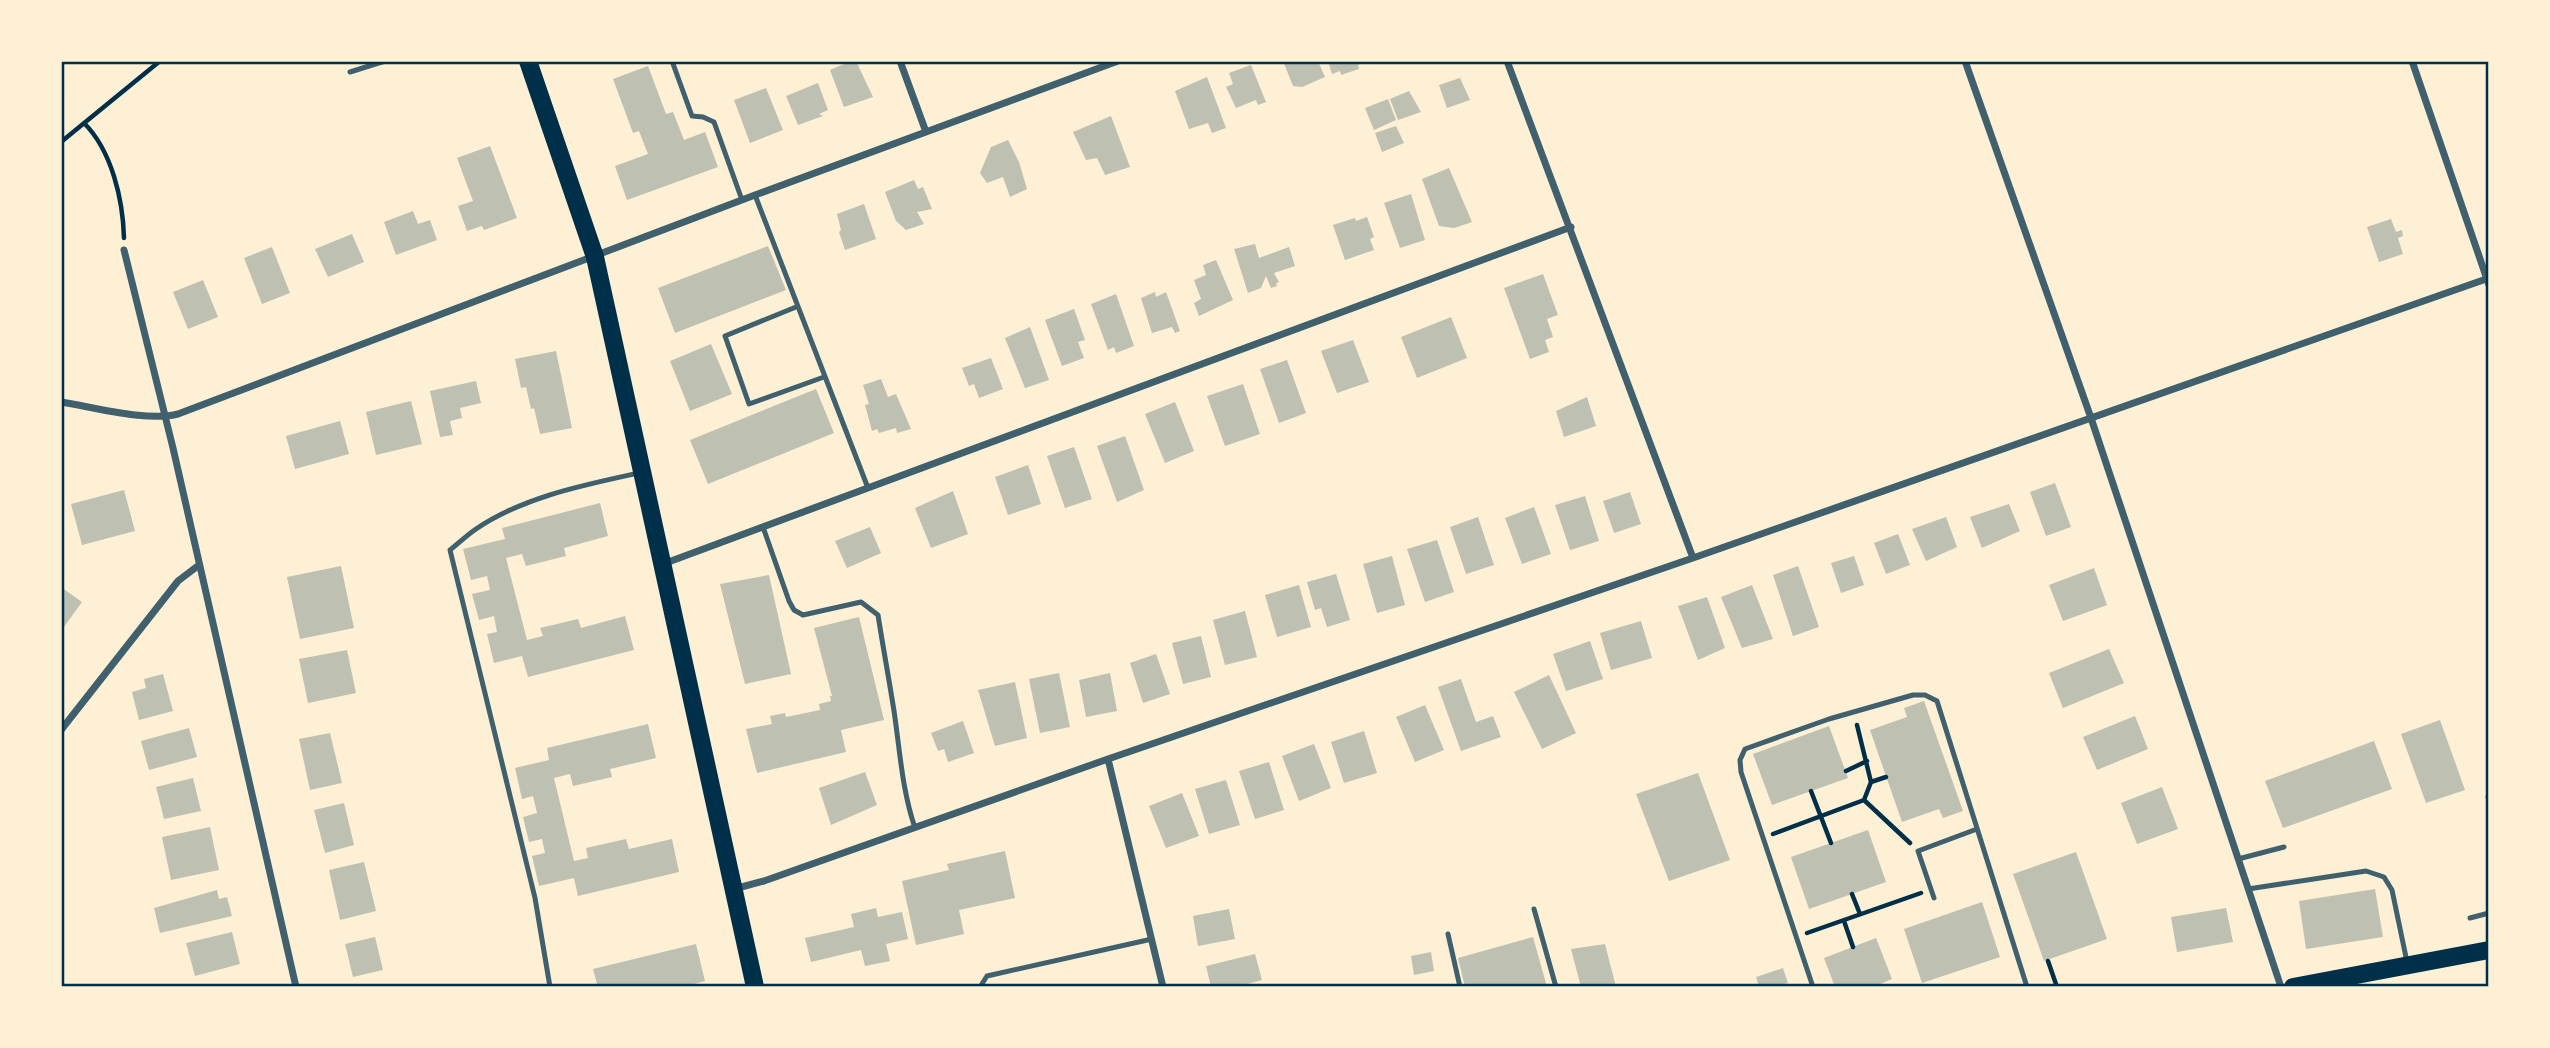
<svg xmlns="http://www.w3.org/2000/svg" width="2550" height="1048" font-family="'PT Sans Narrow',sans-serif">
	<style>
		.building { fill: #bec0b2 }
		.lines { fill: none; stroke-linecap: round; stroke-linejoin: round }
		.path { stroke: #003049; stroke-width: 4.5 }
		.service { stroke: #3f606c; stroke-width: 5 }
		.minor { stroke: #3f606c; stroke-width: 7 }
		.primary { stroke: #003049; stroke-width: 18 }
		.neatline { fill: none; stroke: #003049; stroke-width: 2.5 }
	</style>
	<rect width="100%" height="100%" fill="#fdf0d5"/>
	<path class="building" d="M851 61H856L873 97 844 107 830 70Z
		M1283 61H1318L1325 77 1302 87 1293 86Z
		M1328 61H1366L1358 65 1359 69 1341 75 1340 71 1332 74Z
		M1251 65 1266 102 1258 105 1256 100 1236 108 1226 87 1233 84 1229 73Z
		M648 66 666 114 673 112 684 140 705 132 718 167 627 200 615 166 648 154 639 131 633 133 613 79Z
		M1207 77 1226 128 1212 133 1208 123 1189 129 1175 91Z
		M1460 78 1470 100 1447 108 1439 85Z
		M818 83 828 110 819 114 823 116 798 125 786 96Z
		M766 88 783 130 750 143 734 100Z
		M1409 91 1421 112 1398 120 1390 99Z
		M1388 99 1396 120 1374 130 1365 108Z
		M1111 116 1130 167 1105 175 1097 158 1086 160 1073 132Z
		M1396 126 1404 143 1382 152 1375 133Z
		M1008 140 1019 162 1027 189 1010 197 1003 177 987 183 980 173 991 147Z
		M490 146 517 218 484 230 482 226 467 231 458 206 473 201 457 158Z
		M1449 168 1472 222 1454 228 1439 226 1422 179Z
		M914 180 918 189 923 187 932 209 917 212 924 224 906 230 896 221 885 192Z
		M1411 194 1425 240 1400 248 1384 203Z
		M864 204 876 239 845 250 839 232 841 230 837 214Z
		M413 211 418 224 430 220 437 240 396 255 384 222Z
		M1367 217 1374 237 1370 239 1374 250 1345 260 1333 225 1355 218 1356 221Z
		M2391 219 2396 232 2402 230 2403 236 2398 238 2403 254 2379 262 2367 227Z
		M352 234 364 262 328 277 315 249Z
		M1255 244 1259 258 1289 247 1295 266 1274 273 1279 282 1276 283 1277 286 1271 288 1266 276 1261 288 1248 293 1234 249Z
		M768 246 786 290 675 333 658 288Z
		M272 247 290 293 262 304 244 258Z
		M1216 260 1233 300 1199 316 1194 303 1201 299 1194 280 1206 275 1203 265Z
		M1543 274 1558 315 1547 319 1553 337 1545 340 1549 352 1530 359 1504 288Z
		M203 280 218 317 188 329 173 292Z
		M1155 292 1156 297 1166 292 1180 331 1175 333 1172 327 1152 333 1141 298Z
		M1116 294 1134 346 1116 353 1114 347 1108 350 1091 304Z
		M1074 309 1085 340 1078 342 1084 358 1062 366 1045 320Z
		M1451 317 1467 358 1417 378 1401 337Z
		M1030 327 1049 380 1025 388 1005 338Z
		M1353 340 1369 382 1337 393 1321 351Z
		M711 344 732 394 690 411 670 361Z
		M556 351 572 428 540 434 534 408 531 409 526 387 521 388 515 359Z
		M991 358 1003 389 979 398 974 384 969 386 962 368Z
		M1287 360 1306 413 1279 423 1260 369Z
		M881 379 888 397 896 394 911 429 897 433 896 428 879 433 877 429 872 431 865 405 869 404 863 385Z
		M476 381 481 403 460 408 462 418 450 421 453 435 440 437 430 391Z
		M1243 384 1260 434 1225 446 1207 396Z
		M816 389 834 433 708 484 690 440Z
		M1587 397 1596 426 1564 437 1556 411Z
		M411 401 422 444 376 455 366 412Z
		M1175 402 1194 451 1165 463 1145 414Z
		M340 421 349 454 295 469 286 436Z
		M1125 436 1144 490 1117 502 1097 446Z
		M1074 447 1092 499 1065 508 1047 456Z
		M1028 465 1041 504 1008 515 995 477Z
		M2055 483 2071 527 2046 536 2030 492Z
		M124 490 135 531 82 545 71 504Z
		M953 491 968 534 931 548 915 508Z
		M1630 492 1641 524 1614 533 1603 501Z
		M1585 496 1599 541 1570 550 1555 505Z
		M600 503 608 536 564 548 566 556 526 566 522 554 506 558 527 640 543 636 540 628 578 619 581 628 625 616 634 650 528 677 522 656 494 663 487 634 497 632 494 616 479 620 472 594 490 590 487 576 471 580 463 549 505 539 502 528Z
		M2009 504 2020 531 1982 548 1970 517Z
		M1534 507 1551 554 1522 564 1505 518Z
		M1478 517 1494 565 1466 574 1450 527Z
		M1946 517 1957 547 1926 561 1912 529Z
		M870 527 881 553 847 568 835 541Z
		M1898 534 1910 565 1886 574 1874 543Z
		M1437 540 1454 592 1425 602 1407 549Z
		M1392 556 1405 605 1377 613 1363 564Z
		M1854 556 1864 585 1841 593 1831 563Z
		M341 566 354 628 300 639 287 577Z
		M1798 566 1819 627 1793 636 1773 575Z
		M2094 568 2107 605 2063 621 2049 585Z
		M1336 574 1350 620 1327 627 1321 608 1315 610 1307 582Z
		M769 575 791 674 745 684 720 584Z
		M1299 585 1311 627 1277 637 1265 595Z
		M1752 585 1773 639 1742 648 1721 597Z
		M61 587 82 602 61 631Z
		M1707 597 1725 648 1698 660 1678 606Z
		M1245 611 1257 657 1225 665 1213 620Z
		M859 617 884 720 841 730 846 752 757 773 746 729 772 724 770 716 785 713 786 717 820 710 819 704 831 701 830 696H832L814 628Z
		M1641 621 1652 658 1611 670 1600 633Z
		M1201 636 1211 677 1183 684 1172 643Z
		M1590 641 1603 679 1566 691 1553 654Z
		M2109 649 2124 683 2063 708 2049 673Z
		M347 650 356 693 308 703 299 659Z
		M1156 654 1170 694 1143 703 1130 663Z
		M1059 673 1070 727 1040 733 1029 679Z
		M1110 673 1117 711 1086 717 1079 680Z
		M163 674 173 711 139 720 132 692 146 688 144 679Z
		M1549 675 1576 733 1542 749 1514 692Z
		M1461 679 1476 722 1493 716 1501 737 1461 751 1438 687Z
		M1015 682 1027 738 995 746 978 690Z
		M1924 701 1963 811 1943 818 1939 809 1902 822 1870 730 1907 717 1904 708Z
		M1425 705 1444 750 1415 762 1396 717Z
		M2135 716 2148 749 2097 770 2083 737Z
		M2440 720 2465 790 2426 803 2401 734Z
		M963 721 974 753 948 762 944 749 938 751 931 733Z
		M648 724 656 758 610 769 612 777 573 786 570 774 554 778 574 861 588 858 586 848 626 839 629 849 672 839 679 872 578 896 574 878 539 886 532 856 545 853 542 839 529 842 523 817 537 813 533 796 522 799 515 768 549 760 547 748Z
		M1829 726 1848 778 1772 805 1753 754Z
		M189 728 197 757 149 770 141 741Z
		M1364 731 1377 773 1344 783 1331 742Z
		M330 733 342 783 310 790 299 739Z
		M2374 741 2392 789 2283 828 2265 781Z
		M1314 744 1331 788 1299 801 1282 756Z
		M1269 762 1284 810 1255 819 1239 771Z
		M865 772 877 805 831 825 819 788Z
		M1698 773 1730 860 1669 881 1636 794Z
		M193 778 201 811 164 819 156 787Z
		M1226 780 1240 825 1209 834 1195 789Z
		M2162 787 2178 829 2137 844 2121 803Z
		M1182 793 1199 836 1166 848 1149 806Z
		M344 803 354 845 325 853 314 810Z
		M210 827 219 870 171 880 162 837Z
		M1868 830 1886 882 1809 909 1791 857Z
		M1005 851 1015 898 959 910 964 934 916 945 902 881 949 870 947 864Z
		M2076 852 2107 939 2044 961 2013 874Z
		M364 862 376 911 340 920 329 870Z
		M2375 889 2383 937 2306 949 2299 901Z
		M217 890 219 899 227 897 232 916 160 933 154 908Z
		M1982 902 2000 957 1922 983 1904 929Z
		M876 908 878 917 902 912 908 939 886 944 890 961 865 966 861 950 811 962 805 938 854 927 851 914Z
		M2226 908 2233 942 2177 952 2171 917Z
		M1229 909 1235 939 1198 946 1193 916Z
		M232 932 240 964 195 976 186 943Z
		M375 937 383 970 353 977 345 944Z
		M1533 937 1547 987H1465L1458 958Z
		M1876 938 1892 979 1873 987H1835L1824 958Z
		M696 944 705 981 683 987H590L597 984 593 969Z
		M1605 944 1616 987H1581L1571 949Z
		M1431 952 1434 971 1414 975 1411 956Z
		M1255 954 1262 980 1236 987H1211L1206 966Z
		M1783 968 1788 983 1780 985 1781 987H1759L1756 977Z"/>
	<g class="lines">
		<path class="path" d="M84 123C112 151 123 200 124 238
			M61 142 160 61
			M1857 725 1871 782
			M1846 771 1867 761
			M1811 791 1831 843
			M1864 800 1871 782 1886 777
			M1773 834 1864 800 1910 843
			M1852 894 1860 914
			M1844 921 1853 947
			M1807 933 1921 893
			M2048 961 2057 987"/>
		<path class="service" d="M672 61 692 116 703 117 714 122 742 200
			M350 72 385 61
			M755 195 868 488
			M796 307 725 336 749 404 824 377
			M763 527 789 601 794 610 803 615 861 602 878 615C883 647 889 679 894 711 900 751 902 790 915 828
			M2488 797 2489 800
			M2238 859 2284 847
			M2248 889 2366 871 2384 877 2392 890 2407 962
			M1934 898 1918 851 1977 829
			M1534 909 1556 987
			M2470 918 2489 913
			M1448 934 1460 987
			M550 987 535 898 450 550C459 543 467 535 476 529 523 497 584 485 639 473
			M980 987 987 976 1152 939
			M1813 987 1741 772 1740 760 1745 749 1829 719 1913 695H1925L1937 701 2027 987"/>
		<path class="minor" d="M900 61 926 132
			M1507 61 1693 558
			M1965 61 2091 418 2281 987
			M2412 61 2489 285
			M124 250 173 448 296 987
			M61 402C93 407 148 422 178 414L755 195 1118 61
			M663 564 1571 227
			M61 730 178 581 199 565
			M1108 759 1163 987
			M734 889 764 881 1108 759 1693 558 2489 278"/>
		<path class="primary" d="M528 61 595 257 755 987
			M2293 987 2489 950"/>
	</g>
	<rect width="2550" height="1048" fill="none" stroke="#fdf0d5" stroke-width="126"/>
	<rect x="63" y="63" width="2424" height="922" class="neatline"/>
</svg>
